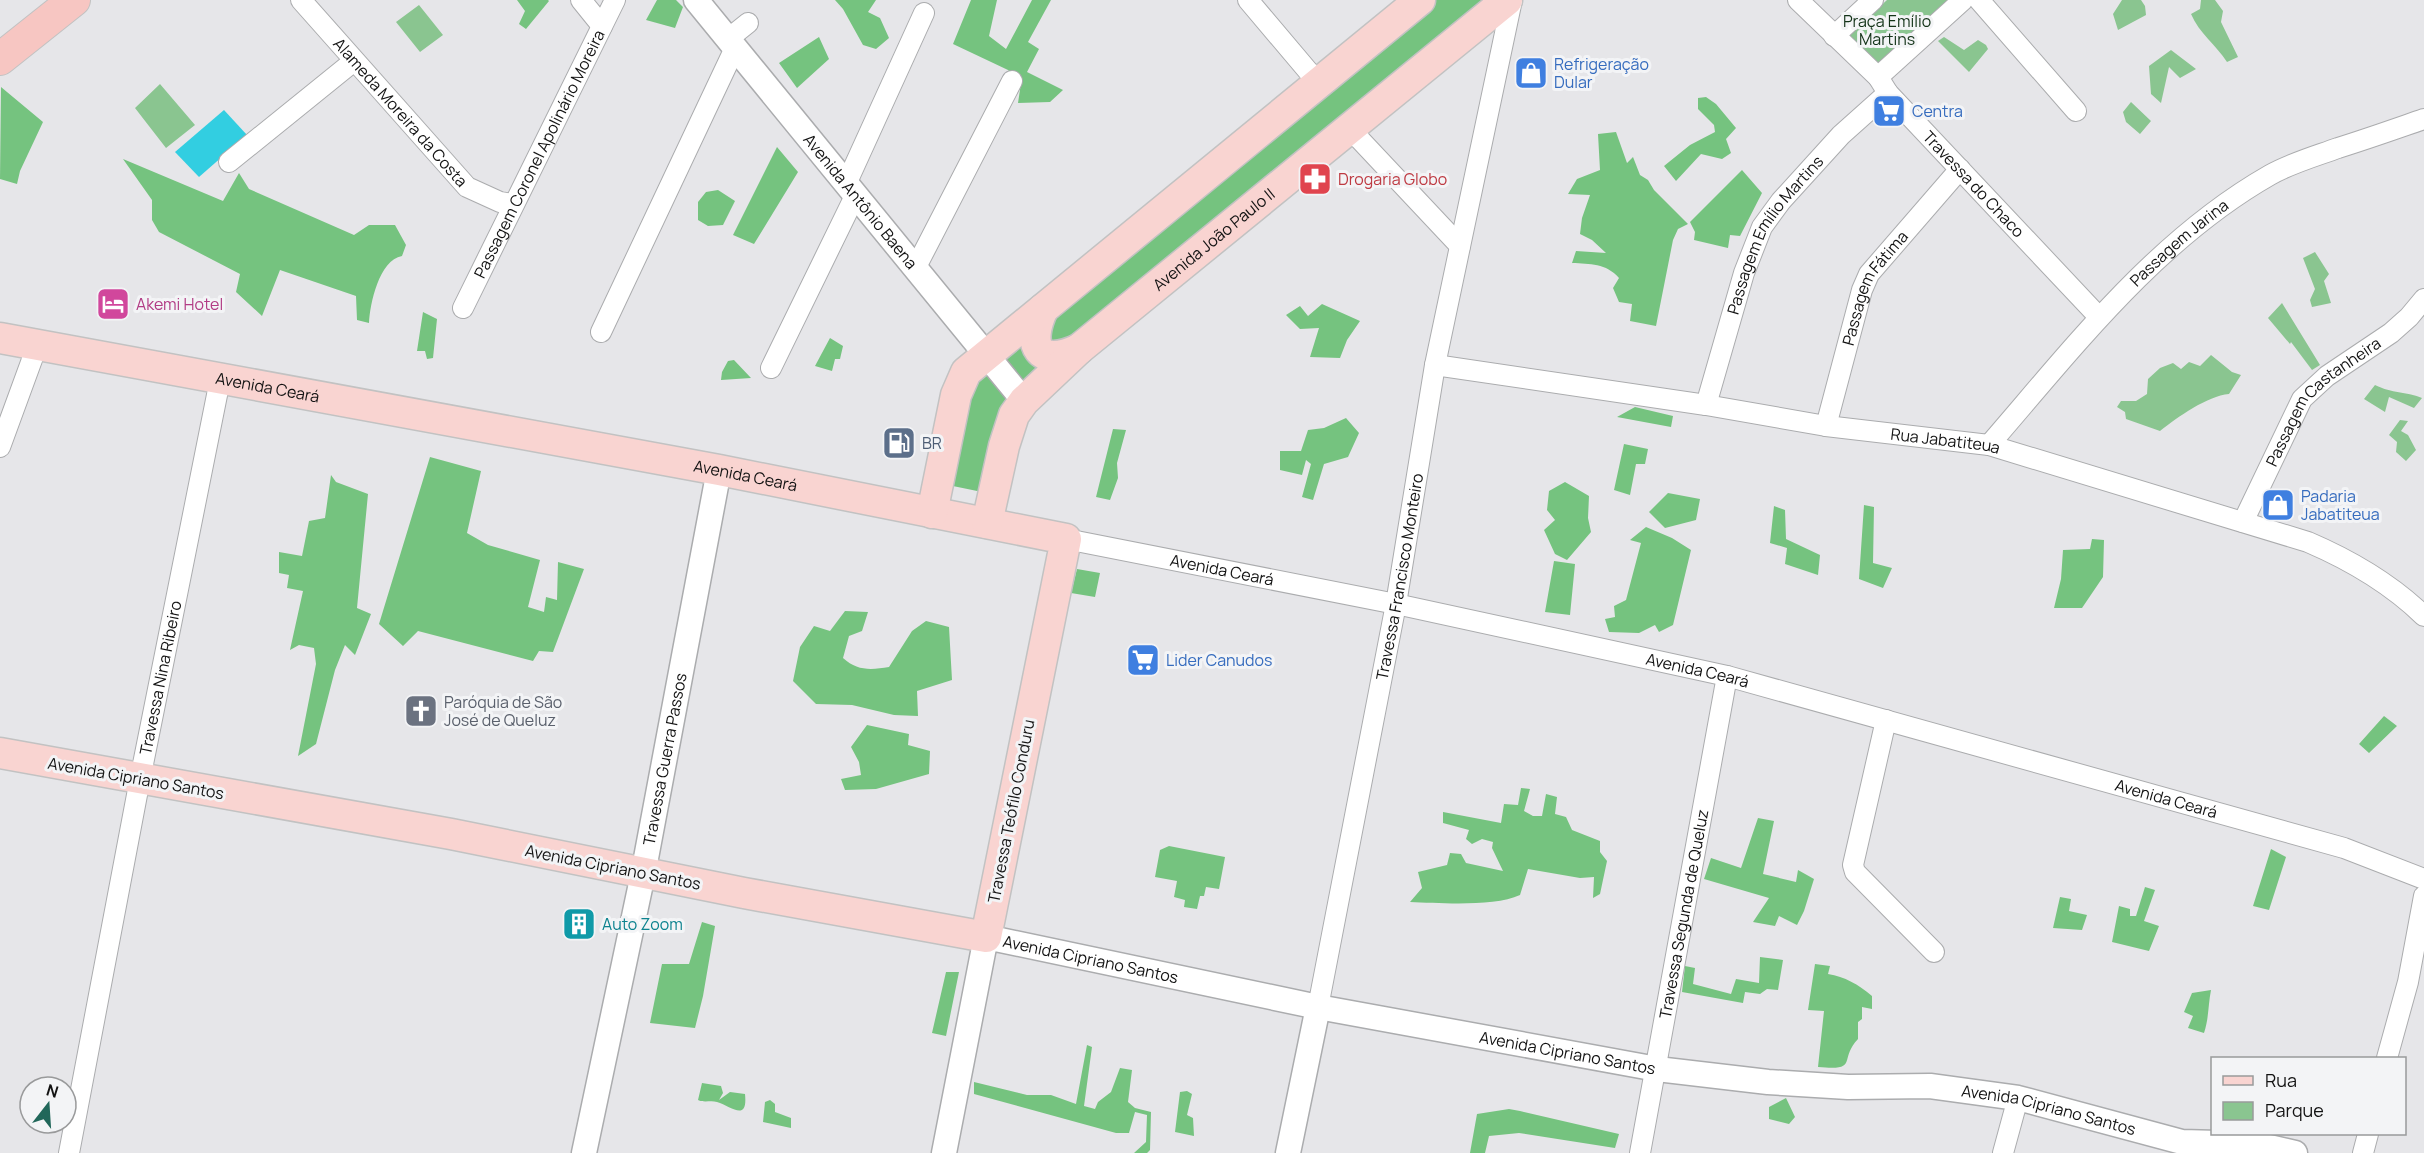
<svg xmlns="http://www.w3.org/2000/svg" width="2424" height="1153" font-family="Manrope,sans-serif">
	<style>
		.green { fill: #8ac590 }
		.forest { fill: #75c37f }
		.water { fill: #32cee1 }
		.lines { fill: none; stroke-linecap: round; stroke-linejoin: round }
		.minor-casing { stroke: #abacae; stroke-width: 22 }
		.tertiary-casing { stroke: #abacae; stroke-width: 27 }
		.primary-casing { stroke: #c2c2c2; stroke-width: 33 }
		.trunk-casing { stroke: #c2c2c2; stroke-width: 34 }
		.minor { stroke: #fff; stroke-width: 20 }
		.tertiary { stroke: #fff; stroke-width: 24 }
		.primary { stroke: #f9d4d1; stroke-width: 30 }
		.trunk { stroke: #f7c6c2; stroke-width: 32 }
		.labels { text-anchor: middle; stroke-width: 6; stroke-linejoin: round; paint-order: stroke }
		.park-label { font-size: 16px; fill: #133318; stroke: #f3f4f6 }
		.shop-label { font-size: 16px; fill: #366cbe; stroke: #f3f4f6; text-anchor: start }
		.street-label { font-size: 16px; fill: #131313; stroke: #f3f4f6 }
		.health-label { font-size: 16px; fill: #be3a42; stroke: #f3f4f6; text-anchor: start }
		.hotel-label { font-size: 16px; fill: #b23c85; stroke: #f3f4f6; text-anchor: start }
		.service-label { font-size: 16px; fill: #4e5e75; stroke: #f3f4f6; text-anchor: start }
		.worship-label { font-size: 16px; fill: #5b616d; stroke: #f3f4f6; text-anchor: start }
		.culture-label { font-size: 16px; fill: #0d838f; stroke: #f3f4f6; text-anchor: start }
	</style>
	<rect width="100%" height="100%" fill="#e6e6e9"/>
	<path class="green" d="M1887 0H1952L1879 68 1847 37Z
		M2122 0H2141L2145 6 2146 15 2118 30 2113 14Z
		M2201 0H2215L2223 11 2221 22 2238 57 2227 62C2216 45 2199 33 2191 14L2200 9Z
		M419 5 443 35 420 52 396 22Z
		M1944 37 1964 50 1978 40 1986 45 1988 49 1969 72 1938 41Z
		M2171 50 2196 69 2180 78 2169 67 2161 103 2151 94 2149 66Z
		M160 84 195 125 166 148 135 108Z
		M2131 102 2151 121 2140 134 2126 122 2123 112Z
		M2315 252 2329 274 2324 281 2331 303 2312 307 2310 300 2315 289 2303 258Z
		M2282 303 2320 365 2312 370 2291 342 2290 344 2268 318Z
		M2211 355 2232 372 2241 375 2229 394C2207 396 2178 417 2160 431L2126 419 2125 412 2117 407 2121 401H2136L2147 394 2148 379 2160 368 2173 363 2181 369 2189 362 2200 366Z
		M2375 385C2393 394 2405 391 2422 398L2414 408 2389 397 2385 412 2364 399Z
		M2400 420 2408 421 2401 431 2408 435 2416 450 2406 461 2396 452 2397 442 2389 435Z"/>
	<path class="forest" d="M517 0H548L549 1 526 29 519 24 525 11Z
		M657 0H676L683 7 675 28 646 20Z
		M835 0H876L868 12 880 18 889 38 876 49 863 45 843 9Z
		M971 0H997L989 36 1006 49 1032 0H1051L1028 42 1039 49 1027 72 1063 90 1050 102 1018 103 1021 83 1008 70 953 44Z
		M1425 0H1484L1067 347H1047L1041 320Z
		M819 37 829 59 797 88 779 63Z
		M1 87 43 122 20 171 17 184 0 179Z
		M1706 97 1716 104 1736 128 1726 139 1731 153 1722 159 1701 154 1676 181 1664 166 1690 145 1715 132 1714 125 1698 109V98Z
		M1616 132 1627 163 1633 157 1640 175 1648 180 1654 190 1688 224 1678 229 1673 240 1656 326 1630 321 1632 304 1619 302 1613 288 1619 278C1606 263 1590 264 1572 263L1576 251 1606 253 1592 240 1580 234 1582 218 1590 195 1568 194 1577 179 1600 170 1598 134Z
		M777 147 798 172 754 244 733 235Z
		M123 159 223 201 239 173 249 189 354 235 369 225H395L406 245 402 256C379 260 370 304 369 323L357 320 356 296 280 270 262 316 236 292 240 274 159 232 152 220V200Z
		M1742 170 1762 193 1740 236 1730 235 1728 248 1694 240 1695 232 1690 222Z
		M718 190 735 201 723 225 708 226 698 220V202L706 192Z
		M1322 304 1360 321 1347 340 1340 358 1310 357 1319 328 1300 329 1286 315 1300 306 1308 316Z
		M423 312 437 319 433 358 427 359 425 351H417Z
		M1031 324 1046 360 1020 385 996 354Z
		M830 338 843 346 840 359H835L832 371 815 366Z
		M734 360 751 378 721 380 722 372 728 361Z
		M986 368 1011 400 982 492 948 485 969 388Z
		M1635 407 1673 416 1671 427 1617 417Z
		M1346 418 1359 433 1348 457 1324 464 1313 500 1302 497 1311 464 1306 460 1302 475 1280 470V451H1301L1308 430 1324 428Z
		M1113 429 1126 430 1117 463 1118 478 1110 500 1096 497Z
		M1624 444 1648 449 1645 464H1636L1630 495 1614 490Z
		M430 457 481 471 467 533 488 545 540 560 528 607 544 612 546 597 557 600 558 562 584 569 553 652 539 651 533 661 418 631 403 646 379 624Z
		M331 475 336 482 368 494 357 608 371 614 355 655 345 645 335 670 316 744 298 756 316 664 314 648 299 645 290 650 303 591 287 588 289 575 279 573V552L302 556 309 521 325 518Z
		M1565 482 1589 496 1588 518 1591 532 1567 560 1555 554 1544 530 1555 520 1547 510 1549 491Z
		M1668 493 1700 499 1696 520 1665 528 1649 512Z
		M1864 505 1874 507 1873 563 1892 568 1883 588 1859 579Z
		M1774 506 1785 510 1786 539 1820 555 1818 575 1785 564 1787 548 1770 543Z
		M1646 527 1672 538 1691 550 1673 625 1659 632 1655 625 1639 633 1609 632 1605 619 1615 617 1614 606 1626 600 1641 543 1630 540Z
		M2092 539 2104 540 2103 577 2082 608H2054L2061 579 2063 550 2090 549Z
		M1554 561 1575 564 1570 615 1545 612Z
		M1077 569 1100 573 1095 597 1071 593Z
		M845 611 868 612 862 631 849 636 843 658C857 671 871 670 889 667L912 631 926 621 949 627 952 680 917 691 918 716 894 715 852 705 816 704 793 681 800 647 814 626 830 631Z
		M2384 716 2397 726 2369 753 2359 744Z
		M867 725 909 734 908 745 930 751 929 774 876 789 845 790 841 779 861 775 859 762 851 747Z
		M1521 788 1530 789 1524 811 1533 816H1542L1546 794 1557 797 1555 814 1566 817 1572 830 1600 841V852L1607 861 1600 894 1593 898 1594 877 1580 878 1528 869 1520 895C1494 907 1440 903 1410 902L1422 888 1418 872 1447 865 1450 853 1461 854 1466 863 1503 871 1492 848 1493 842 1482 839 1472 844 1466 839 1469 830 1443 823V812L1501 823 1504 804 1518 805Z
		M1758 818 1774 821 1763 874 1796 882 1798 870 1814 879 1804 911 1797 925 1779 916 1775 926 1753 922 1769 898 1704 879 1711 858 1741 868Z
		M1169 846 1225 857 1219 889 1206 887 1204 896H1200L1197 909 1184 907 1185 900 1174 897 1177 881 1155 877 1160 850Z
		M2271 849 2286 857 2269 910 2253 906Z
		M2145 887 2155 890 2144 921 2159 926 2149 951 2112 942 2119 906 2130 909V916H2136Z
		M2060 897 2071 899 2069 911 2087 915 2082 930 2053 928Z
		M702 922 715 926 703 996 695 1028 650 1023 662 964H689Z
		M1760 957 1783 960 1778 990 1767 989 1760 994 1745 992 1743 1003 1682 992 1685 966 1695 968 1693 984 1731 994 1736 979 1759 983Z
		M1815 964 1830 966 1828 974C1845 977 1858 984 1872 996V1009L1862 1007V1019L1858 1022V1039C1838 1060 1860 1071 1818 1067L1824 1011 1808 1010Z
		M946 972H959L946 1036 932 1033Z
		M2211 990C2208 1005 2209 1018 2204 1033L2188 1028 2193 1016 2184 1012 2192 993Z
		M1087 1045 1092 1047 1084 1106 1095 1109 1098 1102 1111 1092 1120 1068 1132 1070 1128 1102 1135 1108 1151 1112 1150 1150 1147 1153H1134L1146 1142 1147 1115 1135 1112 1129 1133H1116L974 1094V1082L1027 1095H1051L1076 1104Z
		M702 1083 721 1086 723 1093 719 1100 730 1092 745 1094C748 1123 731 1106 717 1102 711 1100 704 1103 698 1100Z
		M1187 1091 1192 1094 1187 1115 1193 1118 1194 1136 1175 1132 1180 1092Z
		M1786 1098 1795 1117 1789 1124 1769 1119V1107Z
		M770 1100 775 1104V1112L791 1118V1128L763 1122 765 1102Z
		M1509 1109 1520 1111 1619 1134 1615 1148 1519 1133 1489 1136 1485 1153H1470L1477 1114Z"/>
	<path class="water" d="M224 110 247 135 199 177 175 152Z"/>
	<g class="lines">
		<g class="minor-casing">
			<g id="minor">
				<path id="s1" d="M301 0 467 187 500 202 513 204"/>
				<path d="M581 0 602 26"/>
				<path d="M1248 0 1319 84"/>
				<path id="s2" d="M1798 0 1878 77 1888 93 2099 317"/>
				<path d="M1979 0 2076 111"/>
				<path d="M1834 36 1873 0"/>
				<path d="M728 39 748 23"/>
				<path d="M1878 77 1963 0"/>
				<path d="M1350 129 1460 246"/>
				<path d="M229 162 354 61"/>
				<path d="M847 182 924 13"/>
				<path d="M916 267 1012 81"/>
				<path id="s3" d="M463 308 615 0"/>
				<path d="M601 332 735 48"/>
				<path id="s4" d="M1435 365 1706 405 1826 426 1989 445 2308 542C2350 560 2391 584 2424 616"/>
				<path d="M771 368 856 194"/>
				<path id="s5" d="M1706 405 1744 273 1762 227 1781 201 1841 135 1888 93"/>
				<path id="s6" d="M1826 426 1862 290 1869 274 1960 169"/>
				<path id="s7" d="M1989 445C2074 347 2156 240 2270 175 2291 163 2316 156 2338 148 2367 139 2395 129 2424 119"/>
				<path d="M0 447 37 346"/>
				<path id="s8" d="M2243 522 2302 399 2327 376 2391 333 2409 317 2424 299"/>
				<path id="s9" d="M1066 539 1396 604 1727 676 2344 848 2424 879"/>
				<path d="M1886 720 1853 865 1855 872 1934 952"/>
				<path id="s10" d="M1318 1007 1396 604 1435 365 1512 0"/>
				<path d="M2387 1058 2408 982 2424 896"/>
				<path id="s11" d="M69 1153 140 779 220 380"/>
				<path id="s12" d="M1640 1153 1727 676"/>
				<path d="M2003 1153 2018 1098"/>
				<path d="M2363 1153 2368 1134"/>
			</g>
		</g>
		<g class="tertiary-casing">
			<g id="tertiary">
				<path id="s13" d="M696 0 1024 401"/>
				<path id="s14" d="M584 1153 643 874 719 470"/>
				<path id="s15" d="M944 1153 986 937 1318 1007 1657 1069 1768 1082 1848 1087 1930 1086 2018 1098 2182 1142 2256 1144 2295 1153"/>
				<path d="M1288 1153 1318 1007"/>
			</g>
		</g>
		<g class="primary-casing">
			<g id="primary">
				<path d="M1043 309C1026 346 1038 368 1079 349"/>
				<path id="s16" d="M0 338 719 470 1066 539 986 937 744 893 451 834 0 753"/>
				<path d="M932 513 956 395 966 372 1420 0"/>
				<path id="s17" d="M987 523 1004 446 1014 415 1024 401 1079 349 1507 0"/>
			</g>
		</g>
		<g class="trunk-casing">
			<path id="trunk" d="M0 59 74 0"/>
		</g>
		<use href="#minor" class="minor"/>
		<use href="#tertiary" class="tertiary"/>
		<use href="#primary" class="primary"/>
		<use href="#trunk" class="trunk"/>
	</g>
	<defs>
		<g id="shop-square" transform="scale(1.725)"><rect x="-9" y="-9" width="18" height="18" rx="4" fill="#3f7fe0" stroke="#f3f4f6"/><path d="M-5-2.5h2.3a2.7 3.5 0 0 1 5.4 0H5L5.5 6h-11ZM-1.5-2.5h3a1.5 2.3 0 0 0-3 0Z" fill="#fff"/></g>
		<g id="supermarket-square" transform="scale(1.725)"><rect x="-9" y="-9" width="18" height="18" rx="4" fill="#3f7fe0" stroke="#f3f4f6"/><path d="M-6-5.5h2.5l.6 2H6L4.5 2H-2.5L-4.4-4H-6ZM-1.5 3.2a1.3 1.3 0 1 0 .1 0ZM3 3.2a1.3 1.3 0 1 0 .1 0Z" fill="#fff"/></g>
		<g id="pharmacy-square" transform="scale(1.725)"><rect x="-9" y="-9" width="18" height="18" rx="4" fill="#e0444e" stroke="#f3f4f6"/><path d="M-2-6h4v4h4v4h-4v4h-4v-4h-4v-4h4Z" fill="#fff"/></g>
		<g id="hotel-square" transform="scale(1.725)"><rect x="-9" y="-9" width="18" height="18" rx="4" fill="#d1479c" stroke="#f3f4f6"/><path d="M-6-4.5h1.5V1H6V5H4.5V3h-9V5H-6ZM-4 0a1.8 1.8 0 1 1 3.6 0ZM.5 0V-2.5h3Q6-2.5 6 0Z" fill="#fff"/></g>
		<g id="fuel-square" transform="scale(1.725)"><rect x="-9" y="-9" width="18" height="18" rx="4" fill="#5c6f8a" stroke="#f3f4f6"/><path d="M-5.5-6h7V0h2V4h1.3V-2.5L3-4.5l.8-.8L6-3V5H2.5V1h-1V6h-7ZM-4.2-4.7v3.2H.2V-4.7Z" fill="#fff"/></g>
		<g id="church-square" transform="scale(1.725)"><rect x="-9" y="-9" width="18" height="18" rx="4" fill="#6b7280" stroke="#f3f4f6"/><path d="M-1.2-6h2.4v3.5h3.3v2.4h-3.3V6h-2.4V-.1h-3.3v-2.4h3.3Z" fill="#fff"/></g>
		<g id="building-square" transform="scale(1.725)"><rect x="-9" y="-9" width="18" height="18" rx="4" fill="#0f9aa8" stroke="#f3f4f6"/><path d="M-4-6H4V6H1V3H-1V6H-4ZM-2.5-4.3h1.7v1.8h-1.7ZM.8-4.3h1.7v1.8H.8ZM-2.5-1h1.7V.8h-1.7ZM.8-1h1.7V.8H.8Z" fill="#fff"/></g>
	</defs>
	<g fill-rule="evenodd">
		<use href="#shop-square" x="1531" y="73"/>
		<use href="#supermarket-square" x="1889" y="111"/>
		<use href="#pharmacy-square" x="1315" y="179"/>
		<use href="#hotel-square" x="113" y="304"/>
		<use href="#fuel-square" x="899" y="443"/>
		<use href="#shop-square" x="2278" y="505"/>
		<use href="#supermarket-square" x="1143" y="660"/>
		<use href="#church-square" x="421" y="711"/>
		<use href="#building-square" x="579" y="924"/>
	</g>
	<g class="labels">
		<g class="park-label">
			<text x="1887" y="27">Praça Emílio<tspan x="1887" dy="18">Martins</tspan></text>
		</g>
		<g class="shop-label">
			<text x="1554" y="70">Refrigeração<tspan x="1554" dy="18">Dular</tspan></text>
			<text x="1912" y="117">Centra</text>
			<text x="2301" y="502">Padaria<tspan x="2301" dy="18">Jabatiteua</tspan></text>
			<text x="1166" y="666">Lider Canudos</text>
		</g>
		<g class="street-label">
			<text dy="6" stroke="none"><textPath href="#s1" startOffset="150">Alameda Moreira da Costa</textPath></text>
			<text dy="6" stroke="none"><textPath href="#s3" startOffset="172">Passagem Coronel Apolinário Moreira</textPath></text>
			<text dy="6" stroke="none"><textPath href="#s2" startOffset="255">Travessa do Chaco</textPath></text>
			<text dy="6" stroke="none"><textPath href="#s13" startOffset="260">Avenida Antônio Baena</textPath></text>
			<text dy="6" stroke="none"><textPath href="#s5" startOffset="186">Passagem Emílio Martins</textPath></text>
			<text dy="6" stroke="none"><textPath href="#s17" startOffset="378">Avenida João Paulo II</textPath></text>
			<text dy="6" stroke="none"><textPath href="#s7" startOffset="278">Passagem Jarina</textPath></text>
			<text dy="6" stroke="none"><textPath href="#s6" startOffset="148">Passagem Fátima</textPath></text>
			<text dy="6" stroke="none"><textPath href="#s16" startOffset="272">Avenida Ceará</textPath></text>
			<text dy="6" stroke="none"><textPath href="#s8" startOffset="148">Passagem Castanheira</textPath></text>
			<text dy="6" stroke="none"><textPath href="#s4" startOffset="516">Rua Jabatiteua</textPath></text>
			<text dy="6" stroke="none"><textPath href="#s16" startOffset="758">Avenida Ceará</textPath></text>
			<text dy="6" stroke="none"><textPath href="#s9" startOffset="159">Avenida Ceará</textPath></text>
			<text dy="6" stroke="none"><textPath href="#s10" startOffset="438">Travessa Francisco Monteiro</textPath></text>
			<text dy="6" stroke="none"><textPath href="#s9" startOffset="645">Avenida Ceará</textPath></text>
			<text dy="6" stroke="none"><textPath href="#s11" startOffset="484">Travessa Nina Ribeiro</textPath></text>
			<text dy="6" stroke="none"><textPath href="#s14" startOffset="402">Travessa Guerra Passos</textPath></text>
			<text transform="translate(136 778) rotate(10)" y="6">Avenida Cipriano Santos</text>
			<text dy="6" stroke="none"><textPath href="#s9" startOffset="1131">Avenida Ceará</textPath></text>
			<text transform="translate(1011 811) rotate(-79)" y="6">Travessa Teófilo Conduru</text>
			<text transform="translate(613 867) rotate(11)" y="6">Avenida Cipriano Santos</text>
			<text dy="6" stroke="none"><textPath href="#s12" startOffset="243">Travessa Segunda de Queluz</textPath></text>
			<text dy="6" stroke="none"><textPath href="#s15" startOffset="327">Avenida Cipriano Santos</textPath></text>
			<text dy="6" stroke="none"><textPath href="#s15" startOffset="813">Avenida Cipriano Santos</textPath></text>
			<text dy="6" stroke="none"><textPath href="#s15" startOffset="1299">Avenida Cipriano Santos</textPath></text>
		</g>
		<g class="health-label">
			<text x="1338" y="185">Drogaria Globo</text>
		</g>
		<g class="hotel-label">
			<text x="136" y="310">Akemi Hotel</text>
		</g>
		<g class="service-label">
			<text x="922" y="449">BR</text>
		</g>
		<g class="worship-label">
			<text x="444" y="708">Paróquia de São<tspan x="444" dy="18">José de Queluz</tspan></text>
		</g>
		<g class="culture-label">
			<text x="602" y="930">Auto Zoom</text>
		</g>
	</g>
	<rect x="2211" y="1057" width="195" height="78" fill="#f3f4f6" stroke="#999a9b" stroke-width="1.5"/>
	<rect x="2223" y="1076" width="30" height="9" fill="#f9d4d1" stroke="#999a9b" stroke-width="1.5"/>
	<text x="2265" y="1087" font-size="18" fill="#131313">Rua</text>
	<rect x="2223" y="1102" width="30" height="18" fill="#8ac590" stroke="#999a9b" stroke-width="1.5"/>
	<text x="2265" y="1117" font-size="18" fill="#131313">Parque</text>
	<g transform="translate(48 1105) rotate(17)"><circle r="28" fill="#f3f4f6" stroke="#999a9b" stroke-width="1.5"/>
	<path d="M0-4.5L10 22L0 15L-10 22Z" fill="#21675a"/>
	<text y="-9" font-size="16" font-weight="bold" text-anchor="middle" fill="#131313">N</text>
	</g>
</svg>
